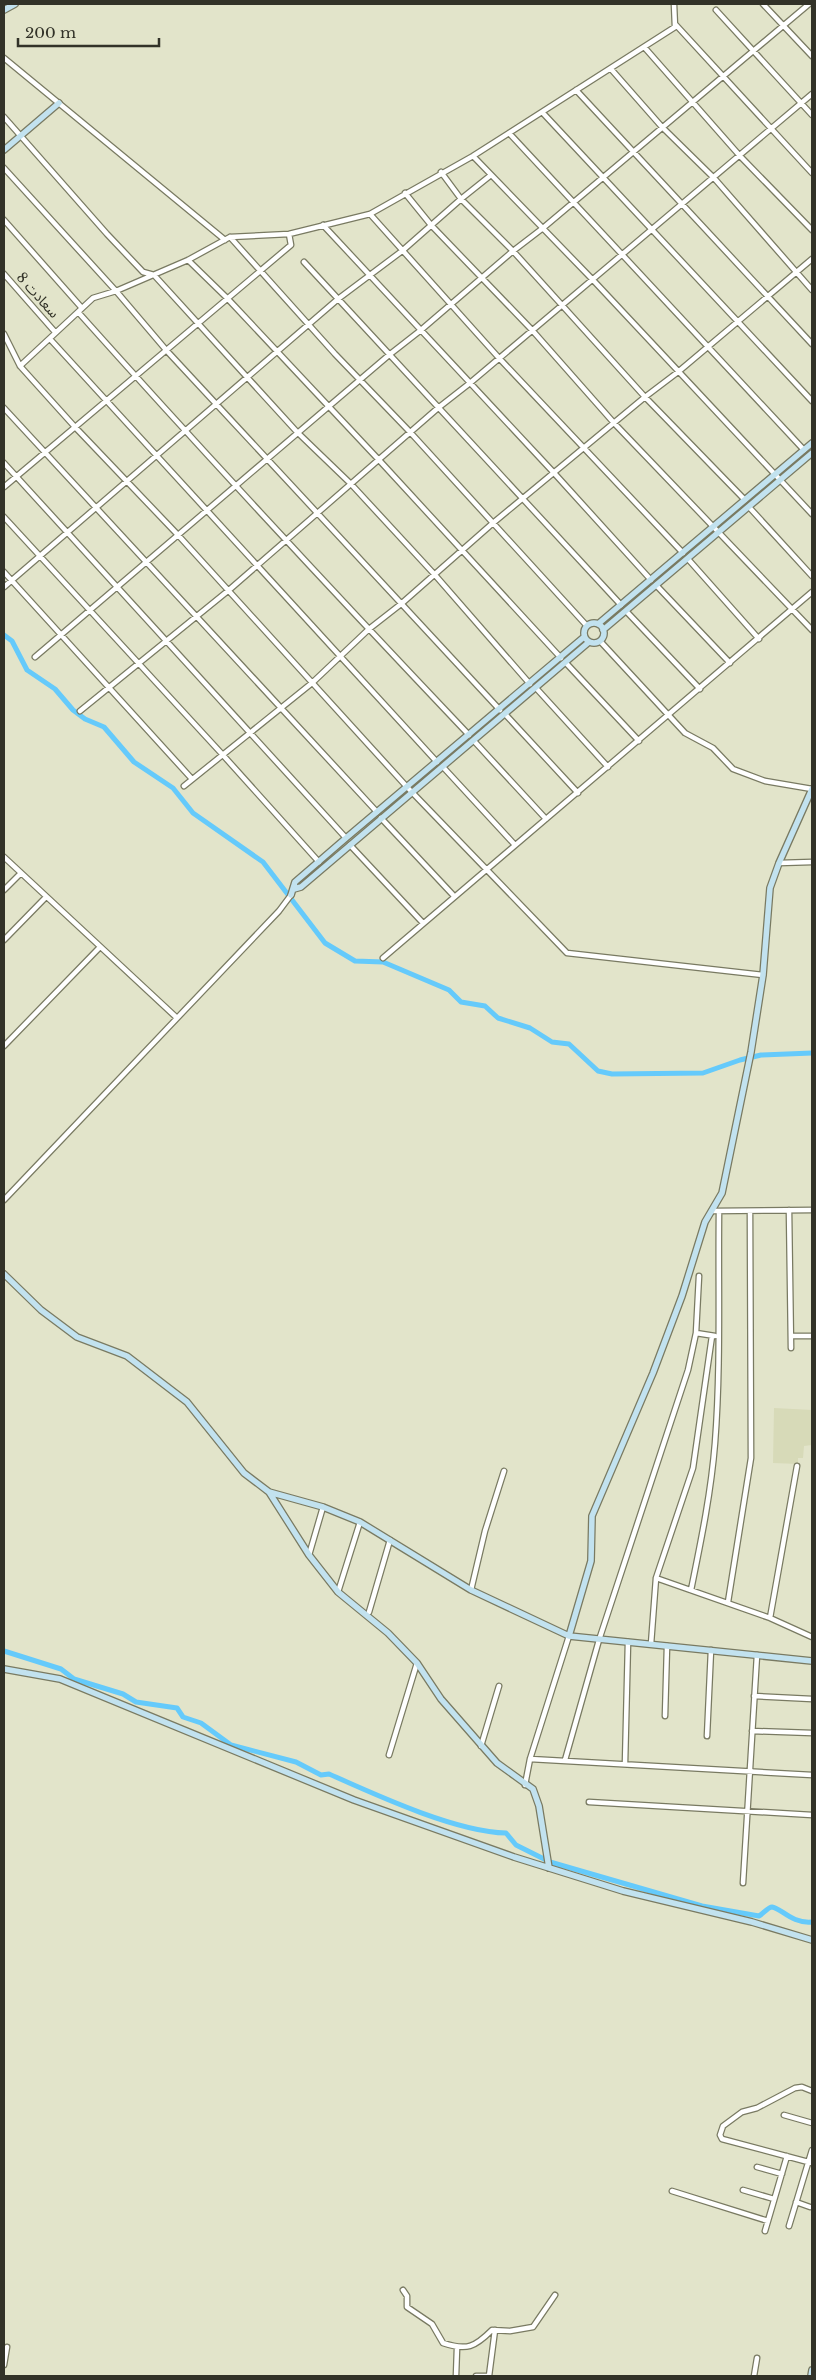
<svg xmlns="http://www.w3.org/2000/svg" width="816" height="2380" font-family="'Libre Baskerville','Noto Sans Arabic',serif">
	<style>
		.built { fill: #d7dab8 }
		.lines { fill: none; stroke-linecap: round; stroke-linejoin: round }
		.canal { stroke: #65cafb; stroke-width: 5 }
		.street-casing { stroke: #797a62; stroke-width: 7 }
		.secondary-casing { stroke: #797a62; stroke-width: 8 }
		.street { stroke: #fff; stroke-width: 4.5 }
		.secondary { stroke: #c2e2ef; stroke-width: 5.5 }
		.labels { text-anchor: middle; stroke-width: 5; stroke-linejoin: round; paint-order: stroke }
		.street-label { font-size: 14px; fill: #323228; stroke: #e2e4ca }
	</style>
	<rect width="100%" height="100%" fill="#e2e4ca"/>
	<path class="built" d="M774 1408 812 1410V1445L804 1446 803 1458H798V1464L773 1463Z"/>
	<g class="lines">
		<path class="canal" d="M4 635 12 641 27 670 55 689 73 710 85 719 104 727 134 762 173 788 193 813 263 862 325 943 355 961 383 962 449 990 461 1002 485 1006 498 1018 530 1028 552 1042 569 1044 598 1071 612 1074 703 1073 740 1060 761 1055 812 1053
			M4 1651 61 1669 74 1679 123 1694 136 1702 177 1708 183 1717 201 1723 231 1745 296 1762 321 1775 329 1774C376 1795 456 1832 506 1833L516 1845 550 1862 702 1906 759 1916C763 1914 768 1907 772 1907 781 1908 792 1924 812 1922"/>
		<g class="street-casing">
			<path id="street" d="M763 4 812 56
				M716 10 812 115
				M676 25 812 173
				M645 48 740 156 812 230
				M4 58 225 240
				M611 69 662 127 714 178 812 290
				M576 90 812 344
				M542 112 812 401
				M4 117 107 234 143 272 154 275 297 432 351 484 435 575 530 684
				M509 133 804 450
				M473 156 593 280 812 514
				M4 168 116 291 167 351 500 710
				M441 172 461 199 513 251 645 397 745 500
				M405 193 431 225 532 330 614 423 812 630
				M370 214 499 358 683 553
				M4 220 81 307
				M323 225 555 474 651 580
				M230 237 335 354 410 432 587 626
				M188 260 227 298 379 460 561 658
				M304 262 621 605
				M4 274 55 332
				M78 312C206 455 337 596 469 735
				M4 334 20 366 75 427 178 535 407 787 567 953 763 975
				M50 339 437 762
				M20 366 93 298 116 291 188 260 230 237 289 234 370 214 473 156 675 27 674 4
				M4 408 377 812
				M4 463 346 838
				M4 487 291 245 289 234
				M749 507 812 576
				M4 517 222 754 319 862
				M688 559 759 639
				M4 572 192 779
				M656 585 730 663
				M4 587 338 299 402 251 461 199 491 175
				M626 611 700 689
				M600 641 685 733 713 748 733 769 765 781 812 789
				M35 657 389 355 421 330 513 251 543 228 809 4
				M566 663 639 741
				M536 688 608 767
				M80 711 229 590 438 408 470 383 812 94
				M505 714 578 793
				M474 741 546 819
				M443 767 515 845
				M184 786 312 683 369 629 401 604 493 523 645 397 678 372 812 259
				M381 818 454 896
				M350 845 423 923
				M4 857 177 1018
				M779 863 812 862
				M4 890 21 873
				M4 940 46 897
				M383 958 812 592
				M4 1046 100 947
				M4 1200 279 911 291 895
				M789 1210 791 1348
				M713 1211 812 1210
				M696 1333 715 1336
				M791 1336H812
				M309 1555 323 1507
				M656 1578 770 1618 812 1637
				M471 1590 485 1531 504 1471
				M691 1590C701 1541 711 1493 715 1443 721 1366 718 1288 719 1211
				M338 1592 360 1522
				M728 1602 751 1458 750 1211
				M369 1612 390 1540
				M770 1618 797 1466
				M651 1644 656 1578 693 1468 712 1336
				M754 1696 812 1699
				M665 1716 667 1646
				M752 1731 812 1733
				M707 1736 711 1650
				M481 1746 499 1686
				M389 1755 417 1663
				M530 1759 812 1775
				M565 1760 599 1640 688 1370 696 1333 699 1276
				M625 1764 628 1642
				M525 1785 530 1759 569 1636
				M589 1802 812 1815
				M743 1883 757 1655
				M812 2091 802 2087 795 2088 757 2108 742 2112 723 2126 720 2135 722 2139 812 2163
				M784 2115 812 2123
				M757 2167 782 2174
				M743 2190 774 2199
				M672 2191 768 2221
				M796 2202 810 2207
				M789 2226 812 2150
				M765 2231 787 2156
				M403 2290 407 2296V2307L432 2324 443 2343C467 2351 475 2347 492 2330L510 2331 533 2327 555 2295
				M4 2365 7 2347
				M456 2376 457 2348
				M476 2376H489L495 2330
				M754 2376 757 2358"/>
		</g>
		<g class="secondary-casing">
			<path id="secondary" d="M4 10 15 4
				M4 150 59 103
				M584 633a10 10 0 1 1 20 0a10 10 0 1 1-20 0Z
				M598 624 812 443
				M603 630 812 453
				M294 889 301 887 589 642
				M291 895 295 882 346 838 584 637
				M4 1274 41 1310 77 1337 127 1356 187 1402 244 1473 269 1492 323 1507 360 1522 471 1590 569 1636 812 1661
				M269 1492 309 1555 338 1592 388 1633 417 1663 441 1699 497 1763 533 1789 539 1806 549 1868
				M569 1636 591 1561 592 1516 653 1373 682 1296 705 1222 722 1193 751 1052 763 975 770 888 779 863 812 789
				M4 1669 60 1679 354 1800 514 1857 623 1891 752 1922 812 1940
				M811 2376 812 2370"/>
		</g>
		<use href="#street" class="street"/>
		<use href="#secondary" class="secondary"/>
	</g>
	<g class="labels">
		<g class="street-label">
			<text transform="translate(38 295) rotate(48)" y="5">سعادت 8</text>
		</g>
	</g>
	<rect width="816" height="2380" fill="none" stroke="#323228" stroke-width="10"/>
	<path d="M18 38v8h141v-8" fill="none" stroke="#323228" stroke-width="2.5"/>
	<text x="25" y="38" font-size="15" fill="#323228" stroke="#e2e4ca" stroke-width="4" paint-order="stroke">200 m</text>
</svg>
